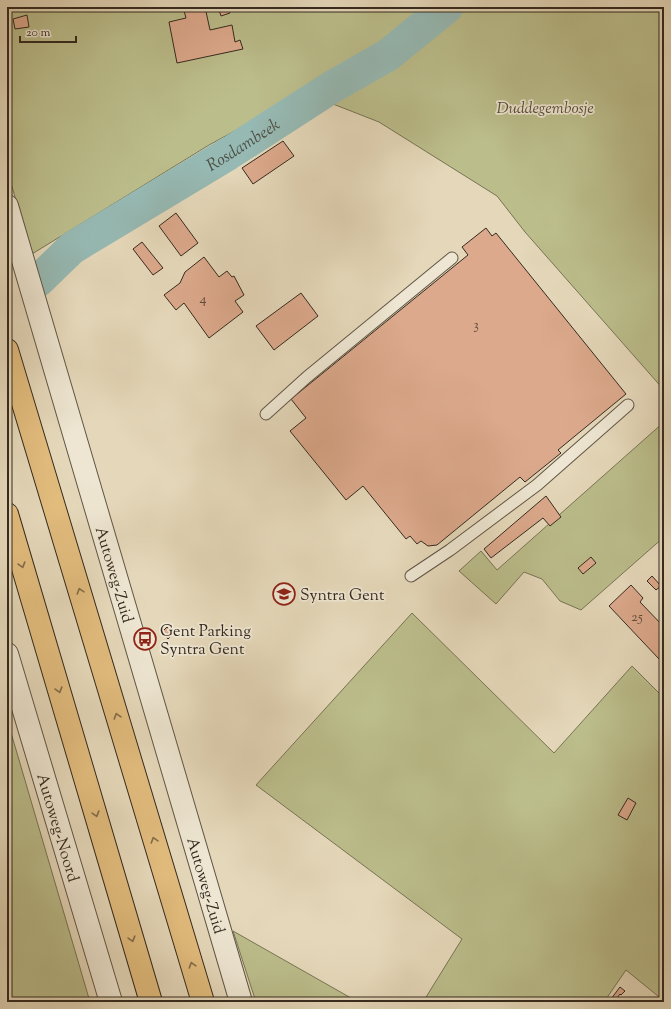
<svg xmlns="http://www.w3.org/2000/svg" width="671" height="1009" font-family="'Sorts Mill Goudy',serif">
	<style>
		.green { fill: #bbbd8b; stroke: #787455 }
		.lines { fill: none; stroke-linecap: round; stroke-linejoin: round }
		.river { stroke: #96b9b3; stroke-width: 33 }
		.building { fill: #dca98c; stroke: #352a1f }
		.lane-casing { stroke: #615646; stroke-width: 13 }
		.street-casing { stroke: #615646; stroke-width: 24 }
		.highway-casing { stroke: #352a1f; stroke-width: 24 }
		.lane { stroke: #eee6d2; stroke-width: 11 }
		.street { stroke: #eee6d2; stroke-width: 22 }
		.highway { stroke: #e2bc7d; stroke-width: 22 }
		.oneway { stroke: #836c49 }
		.labels { text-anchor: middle; stroke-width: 3.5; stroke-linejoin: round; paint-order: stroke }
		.number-label { font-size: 14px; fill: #5f4a3a }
		.park-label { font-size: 16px; font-style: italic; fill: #564f3a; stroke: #eee6d2 }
		.street-label { font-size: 16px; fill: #352a1f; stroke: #eee6d2 }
		.poi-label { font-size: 16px; fill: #352a1f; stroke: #eee6d2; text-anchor: start }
		.water-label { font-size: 17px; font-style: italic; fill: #4d4e44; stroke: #eee6d2 }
	</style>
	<rect width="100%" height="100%" fill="#e5d8ba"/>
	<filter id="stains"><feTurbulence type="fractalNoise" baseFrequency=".005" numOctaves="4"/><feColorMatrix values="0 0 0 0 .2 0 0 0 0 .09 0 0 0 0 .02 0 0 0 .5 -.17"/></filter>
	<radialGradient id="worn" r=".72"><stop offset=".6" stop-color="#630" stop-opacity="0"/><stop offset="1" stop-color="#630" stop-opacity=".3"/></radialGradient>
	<path class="green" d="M7 7H664V390L525 232 497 196 379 122 333 104 291 100 209 145 32 254 7 170Z
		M664 422V537L581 610 560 601 542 579 524 572 496 604 459 571 481 551 497 570Z
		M412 613 554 753 632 666 664 698V1001L626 970 604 1002H423L462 939 256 785Z
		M7 719 90 1002H7Z
		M233 931 358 1002H256Z"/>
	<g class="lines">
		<path class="river" id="s1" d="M38 281 72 248 228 154 332 87 388 55 447 7"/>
	</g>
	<path class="building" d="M183 7H205L210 30 232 25 235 42 240 40 243 49 177 63 169 22 186 18Z
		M218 7H228L230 13 221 16Z
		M27 15 29 27 15 29 13 19Z
		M283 141 294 156 253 184 242 168Z
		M176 213 198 243 181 256 159 226Z
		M486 228 492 236 496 233 626 394 558 450 561 453 525 482 520 477 437 545 428 546 421 541 417 544 410 536 406 539 363 486 346 500 290 431 306 418 291 399 468 255 462 247Z
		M142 242 163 268 153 275 133 249Z
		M204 257 219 277 227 271 232 277 234 276 244 295 235 301 243 312 209 338 184 303 176 310 164 295 180 283 185 272Z
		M301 293 318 316 274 350 256 326Z
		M546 496 561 517 550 526 543 518 491 558 484 549Z
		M591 557 596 563 583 574 578 568Z
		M652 576 661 586 656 590 647 581Z
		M631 585 643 598 640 602 664 627V655L659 659 609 606Z
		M167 627 173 634 168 639 162 632Z
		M628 798 636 803 627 820 618 815Z
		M620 987 625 991 621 995 620 994 614 1002 611 999Z"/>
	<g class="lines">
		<g class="lane-casing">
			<path id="lane" d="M266 414 307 377 452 258
				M411 576 450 550 537 485 628 405"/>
		</g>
		<g class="street-casing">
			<g id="street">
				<path id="s2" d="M7 206 241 1002"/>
				<path id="s3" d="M7 654 111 1002"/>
			</g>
		</g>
		<g class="highway-casing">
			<path id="highway" d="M7 350 203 1002
				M7 514 151 1002"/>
		</g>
		<use href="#lane" class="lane"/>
		<use href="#street" class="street"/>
		<use href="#highway" class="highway"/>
	</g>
	<defs><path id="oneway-chevron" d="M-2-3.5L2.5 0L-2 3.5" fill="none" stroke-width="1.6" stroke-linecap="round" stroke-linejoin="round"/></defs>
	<g class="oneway">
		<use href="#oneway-chevron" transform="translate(22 565) rotate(74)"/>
		<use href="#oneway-chevron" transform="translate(80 591) rotate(-107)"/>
		<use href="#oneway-chevron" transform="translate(59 690) rotate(74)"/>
		<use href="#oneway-chevron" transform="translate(117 716) rotate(-107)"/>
		<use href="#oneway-chevron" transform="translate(96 814) rotate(74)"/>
		<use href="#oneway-chevron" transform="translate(154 840) rotate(-107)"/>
		<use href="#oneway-chevron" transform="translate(132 939) rotate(74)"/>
		<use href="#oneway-chevron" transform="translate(192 965) rotate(-107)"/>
	</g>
	<defs>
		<g id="university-ring" transform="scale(1.15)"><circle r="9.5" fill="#eee6d2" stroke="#8f2418" stroke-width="1.5"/><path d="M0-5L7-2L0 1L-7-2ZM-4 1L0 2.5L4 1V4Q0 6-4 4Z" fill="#8f2418"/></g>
		<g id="bus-ring" transform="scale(1.15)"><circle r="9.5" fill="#eee6d2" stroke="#8f2418" stroke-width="1.5"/><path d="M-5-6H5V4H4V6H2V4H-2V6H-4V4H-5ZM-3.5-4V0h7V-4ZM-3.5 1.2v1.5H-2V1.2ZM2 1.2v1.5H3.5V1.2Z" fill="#8f2418"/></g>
	</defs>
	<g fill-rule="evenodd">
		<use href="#university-ring" x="284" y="594"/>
		<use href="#bus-ring" x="145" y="639"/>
	</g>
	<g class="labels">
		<g class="number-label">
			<text x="203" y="303">4</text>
			<text x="476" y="329">3</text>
			<text x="637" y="621">25</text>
		</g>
		<g class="park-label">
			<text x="545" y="113">Duddegembosje</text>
		</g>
		<g class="street-label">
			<text dy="6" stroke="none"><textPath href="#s2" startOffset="384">Autoweg-Zuid</textPath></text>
			<text dy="6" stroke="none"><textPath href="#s3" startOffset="181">Autoweg-Noord</textPath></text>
			<text dy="6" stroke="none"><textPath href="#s2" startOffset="708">Autoweg-Zuid</textPath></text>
		</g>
		<g class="poi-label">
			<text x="300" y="600">Syntra Gent</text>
			<text x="160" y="636">Gent Parking<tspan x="160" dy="18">Syntra Gent</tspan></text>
		</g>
		<g class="water-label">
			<text dy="6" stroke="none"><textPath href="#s1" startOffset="247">Rosdambeek</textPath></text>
		</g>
	</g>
	<rect width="671" height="1009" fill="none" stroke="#e5d8ba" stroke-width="24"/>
	<rect x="8" y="8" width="655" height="993" fill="none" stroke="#352a1f" stroke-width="2"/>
	<rect x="12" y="12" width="647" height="985" fill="none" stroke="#352a1f"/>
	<path d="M20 36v6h56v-6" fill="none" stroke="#352a1f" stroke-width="2"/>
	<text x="26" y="36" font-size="12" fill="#352a1f" stroke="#eee6d2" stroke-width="3" paint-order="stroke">20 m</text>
	<rect width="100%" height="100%" filter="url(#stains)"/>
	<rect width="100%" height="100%" fill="url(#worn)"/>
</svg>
